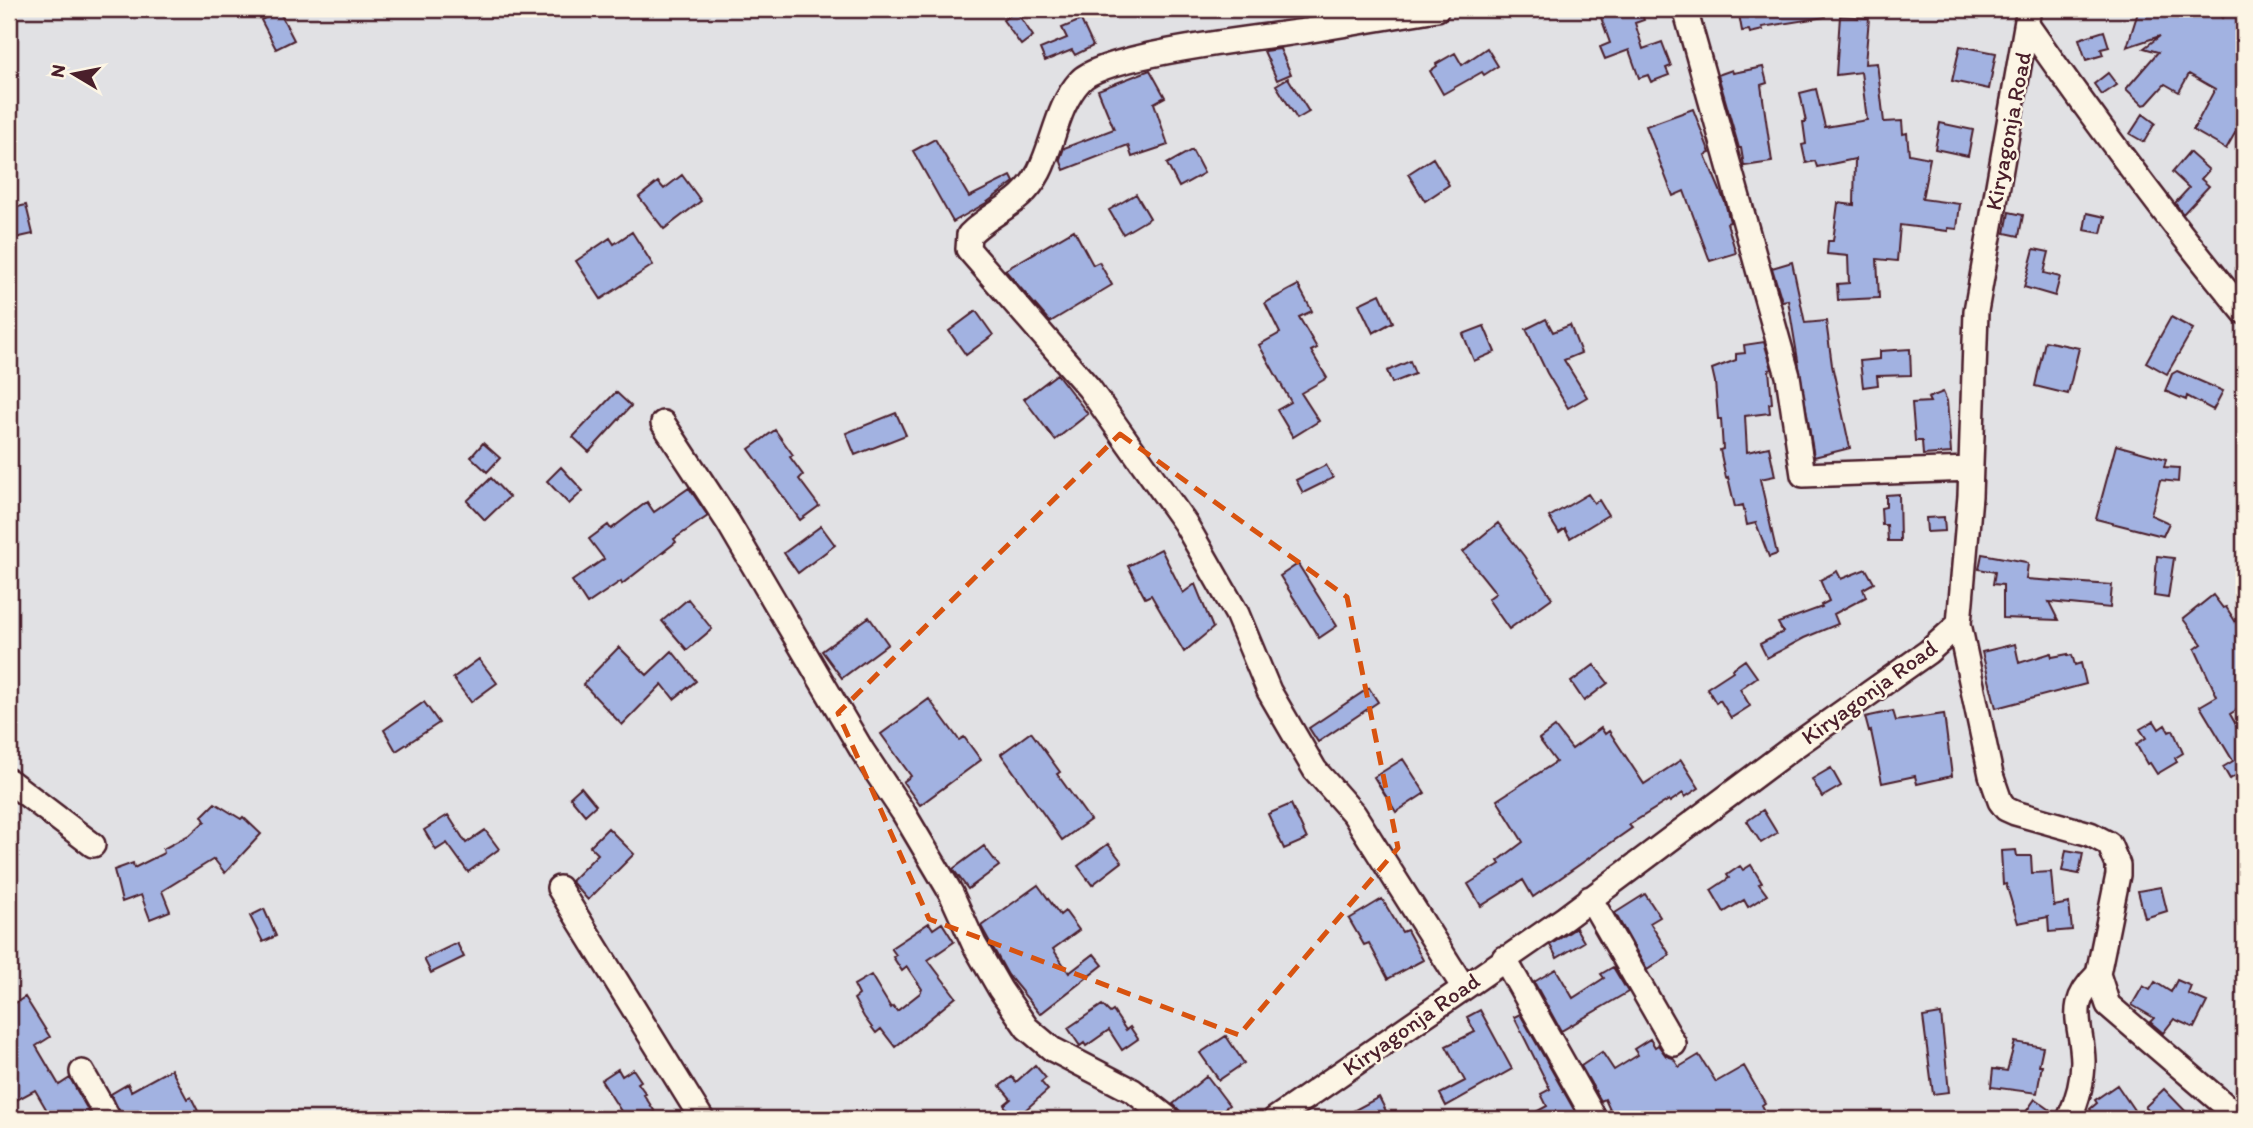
<svg xmlns="http://www.w3.org/2000/svg" width="2253" height="1128" font-family="Itim,sans-serif">
	<style>
		.building { fill: #a2b2e1; stroke: #4a1f2b; stroke-width: 2 }
		.lines { fill: none; stroke-linecap: round; stroke-linejoin: round }
		.minor-casing { stroke: #4a1f2b; stroke-width: 28 }
		.minor { stroke: #fcf5e5; stroke-width: 23 }
		.marked { fill: none; stroke: #d8530f; stroke-width: 5; stroke-dasharray: 14 9; stroke-linejoin: round }
		.labels { text-anchor: middle; stroke-width: 5; stroke-linejoin: round; paint-order: stroke }
		.street-label { font-size: 23px; fill: #4a1f2b; stroke: #fcf5e5 }
	</style>
	<rect width="100%" height="100%" fill="#e1e1e4"/>
	<filter id="ink" filterUnits="userSpaceOnUse"><feTurbulence type="fractalNoise" baseFrequency=".0143" numOctaves="2"/><feDisplacementMap in="SourceGraphic" scale="14" xChannelSelector="R" yChannelSelector="G"/><feConvolveMatrix kernelMatrix="1 2 1 2 8 2 1 2 1" color-interpolation-filters="sRGB"/></filter>
	<g filter="url(#ink)">
		<path class="building" d="M1598 9H1640L1644 20 1635 23 1643 49 1662 42 1671 66 1666 68 1669 75 1651 82 1648 75 1639 78 1629 50 1605 59 1600 47 1610 43Z
			M1738 9H1824L1825 17 1762 27 1763 30 1750 33 1749 30 1742 31Z
			M2139 9H2212L2223 18 2229 9H2244V109L2236 124 2239 126 2226 149 2193 130 2215 89 2189 74 2179 92 2165 84 2147 104 2143 105 2126 89 2158 52 2144 48 2160 36 2127 47Z
			M279 11 294 40 276 49 261 20Z
			M1016 11 1033 36 1021 45 1003 20Z
			M1840 16 1869 18 1865 64 1877 63 1884 122 1902 121 1903 134 1907 133 1909 154 1930 158 1922 199 1960 204 1957 229 1948 228V231L1900 225 1897 261 1877 259 1879 298 1838 300 1837 284 1849 283 1848 256 1827 254 1828 241H1833L1838 203 1854 205 1855 159 1817 167 1815 161 1806 163 1802 145 1806 144 1803 122H1806L1800 93 1816 89 1825 127 1867 120 1861 72 1836 75Z
			M1081 20 1093 46 1075 55 1072 50 1045 61 1040 49 1067 38 1062 28Z
			M2104 31 2109 47 2101 49 2103 55 2086 60 2079 39Z
			M1960 46 1996 53 1989 89 1952 81Z
			M1487 48 1498 66 1484 75 1482 72 1443 94 1430 71 1437 66 1436 64 1455 53 1462 65Z
			M1280 49 1291 74 1277 80 1264 51Z
			M1763 67 1767 83 1761 85 1772 162 1744 166 1741 148H1739L1718 75 1732 70 1733 73Z
			M1150 70 1165 97 1154 103 1168 145 1132 157 1128 145 1064 170 1060 159 1064 148 1114 129 1098 90Z
			M2108 73 2117 85 2102 95 2094 84Z
			M1288 78 1309 112 1297 119 1276 85Z
			M1693 109 1710 153 1705 155 1725 202 1730 222 1727 223 1736 253 1710 261 1684 191 1673 196 1646 126Z
			M2143 114 2155 123 2144 142 2130 134Z
			M1940 123 1973 130 1968 156 1935 149Z
			M935 139 969 197 1011 176 1014 182 986 203 953 222 913 151Z
			M1192 150 1204 173 1179 187 1167 164Z
			M2189 152 2209 170 2201 179 2209 186 2183 214 2175 203 2189 188 2172 172Z
			M1433 158 1449 185 1425 201 1408 174Z
			M682 175 701 201 664 229 639 197 658 182 664 189Z
			M1136 194 1150 218 1123 234 1109 210Z
			M26 205 33 234 15 238 9 209Z
			M2009 212 2023 215 2019 236 2005 233Z
			M2087 213 2105 217 2101 233 2084 230Z
			M1074 230 1093 265 1099 262 1112 285 1050 322 1005 270Z
			M632 232 653 265 601 299 576 261 610 238 614 244Z
			M2034 249 2049 252 2044 273 2060 277 2055 296 2024 287Z
			M1792 262 1805 323 1826 321 1832 365 1850 448 1814 457 1788 300 1782 301 1772 268Z
			M1298 285 1312 311 1299 317 1317 348 1311 351 1327 378 1301 393 1319 421 1293 437 1277 410 1291 402 1259 345 1280 333 1265 303Z
			M1380 294 1393 322 1373 333 1359 304Z
			M976 311 993 335 966 355 949 331Z
			M2171 317 2193 329 2167 374 2146 362Z
			M1546 319 1553 332 1570 325 1581 353 1564 360 1587 397 1568 408 1547 373 1526 329Z
			M1484 326 1495 352 1474 361 1463 334Z
			M2045 341 2079 348 2068 394 2035 386Z
			M1764 342 1772 369 1769 370 1772 403 1769 404 1770 413 1745 416 1747 452 1769 447 1775 476 1760 479 1777 554 1769 557 1756 523 1747 525 1743 505 1735 507 1728 477 1726 478 1720 450 1723 449 1721 419H1718L1715 382 1712 369 1736 360V354L1745 353 1744 345Z
			M1910 349 1911 375 1877 376 1878 385 1863 387 1860 361 1880 359V351Z
			M1410 361 1415 374 1392 383 1387 371Z
			M2177 371 2223 391 2213 410 2187 396 2186 400 2165 391 2172 374Z
			M1057 374 1088 414 1055 440 1024 399Z
			M616 392 631 406 589 452 573 437Z
			M1943 392 1947 401 1951 453 1923 455 1922 441H1915L1912 403 1930 402 1928 398Z
			M896 413 906 435 855 455 846 433Z
			M775 430 793 455 790 457 803 475 799 479 819 506 800 520 749 449Z
			M483 443 500 458 487 472 471 457Z
			M2116 445 2166 459 2164 467 2179 468 2178 482 2160 480 2151 515 2169 523 2163 536 2096 519Z
			M1326 465 1333 478 1303 493 1296 480Z
			M561 467 583 491 569 504 547 481Z
			M491 478 509 497 485 520 467 501Z
			M689 488 708 516 674 539 676 542 622 584 621 581 587 604 572 581 604 559 589 539 608 525 611 529 647 502 654 512Z
			M1588 494 1594 503 1599 500 1608 515 1570 538 1565 529 1559 533 1549 517Z
			M1899 494 1900 541H1888L1887 525H1882L1881 508 1886 507V495Z
			M1944 517 1945 531 1927 532 1926 518Z
			M1498 523 1524 556 1552 598 1509 629 1488 599 1496 593 1463 552Z
			M821 526 835 545 798 573 784 553Z
			M1161 549 1183 593 1195 584 1213 628 1184 652 1151 595 1145 598 1128 566Z
			M1982 554 2026 562 2028 564 2026 579 2112 585 2110 608 2049 602 2058 620 2003 618V585L1993 584 1995 572 1979 569Z
			M2157 556 2174 558 2168 598 2154 596Z
			M1298 564 1337 626 1319 638 1280 576Z
			M1866 569 1874 583 1863 589 1866 597 1834 614 1838 624 1804 638 1767 658 1760 644 1783 632 1778 623 1822 607 1821 605 1829 601 1820 580 1837 571 1841 579Z
			M2213 595 2223 608 2226 607 2237 624 2244 620V705L2230 714 2244 739V781L2240 773 2230 779 2223 767 2233 761 2200 706 2217 696 2195 649 2202 644 2183 619Z
			M688 599 712 629 687 650 662 621Z
			M869 617 888 644 842 678 822 651Z
			M2015 644 2019 663 2051 653 2052 657 2068 654V656L2072 655 2075 665 2081 663 2086 684 1996 708 1982 652Z
			M619 647 647 675 672 651 696 681 674 699 662 684 622 725 583 684Z
			M479 659 497 683 471 702 453 678Z
			M1745 660 1757 677 1740 689 1750 706 1731 718 1720 700 1716 703 1707 688 1733 671 1732 669Z
			M1594 665 1608 683 1584 701 1571 682Z
			M1369 688 1378 702 1318 742 1309 728Z
			M929 699 959 740 964 737 981 760 920 805 903 782 911 776 881 734Z
			M424 702 439 723 396 751 384 730Z
			M1893 711 1896 721 1944 714 1952 776 1917 784 1915 776 1882 783 1871 731 1869 732 1865 717Z
			M2154 721 2159 729 2165 725 2169 732 2173 730 2183 753 2175 758 2177 762 2157 774 2150 763 2147 764 2136 744 2146 738 2140 729Z
			M1555 727 1572 749 1601 728 1605 734 1609 731 1644 784 1681 760 1699 788 1685 797 1683 793 1670 802 1669 800 1629 825 1632 828 1533 897 1523 880 1481 906 1468 884 1500 864 1498 861 1523 842 1497 800 1556 762 1539 739Z
			M1031 732 1060 772 1057 774 1090 820 1062 840 1001 754Z
			M1403 759 1425 793 1396 812 1374 777Z
			M1831 768 1841 786 1822 797 1812 779Z
			M581 787 596 805 585 815 570 797Z
			M215 803 241 819 243 817 261 834 225 873 214 859 162 891 170 911 150 919 141 895 122 902 114 870 133 863 134 868 164 853 163 849 191 834 205 821 202 816Z
			M1291 804 1307 839 1284 849 1268 814Z
			M1763 810 1777 833 1761 843 1747 821Z
			M448 815 466 843 485 830 499 849 468 872 447 843 436 850 424 830Z
			M608 828 634 854 588 900 571 881 598 854 590 846Z
			M1108 844 1122 862 1092 885 1078 866Z
			M984 846 999 866 968 889 953 869Z
			M2016 850 2017 856H2031L2032 873 2051 872 2054 906 2069 903 2072 930 2049 932 2048 917 2018 923 2006 884 2003 885 2001 851Z
			M2066 850 2083 853 2079 874 2062 871Z
			M1751 865 1762 883 1759 884 1767 895 1748 907 1744 900 1724 912 1711 890 1729 878 1727 875 1740 866 1743 870Z
			M1038 885 1060 915 1065 911 1079 930 1053 949 1069 973 1094 954 1103 965 1040 1014 1008 975 981 926Z
			M2161 887 2167 911 2145 918 2138 891Z
			M1645 894 1660 917 1650 923 1670 955 1647 970 1615 913Z
			M1382 899 1402 932 1407 930 1423 960 1388 979 1369 943 1364 945 1349 919Z
			M264 909 276 936 263 942 250 916Z
			M929 923 933 929 942 923 954 942 928 960 956 997 895 1047 881 1029 876 1033 864 1017 854 999 859 995 854 985 871 975 891 1008 893 1006 897 1011 920 993 922 989 907 967 902 971 893 957 896 955 891 948Z
			M1576 928 1584 942 1557 958 1550 945Z
			M457 943 464 957 431 973 424 959Z
			M1613 967 1628 992 1561 1031 1534 982 1556 969 1573 998 1604 978 1601 974Z
			M2177 980 2191 986 2188 994 2207 1002 2194 1028 2174 1019 2163 1033 2150 1022 2154 1018 2132 1005 2143 986 2150 990 2155 982 2171 992Z
			M25 997 50 1037 36 1046 59 1085 70 1078 93 1119H52L35 1090 9 1104V1007Z
			M1102 1005 1110 1013 1113 1011 1126 1030 1130 1027 1138 1039 1122 1050 1109 1030 1086 1046 1084 1043 1080 1046 1068 1028Z
			M1480 1010 1512 1069 1446 1106 1440 1094 1465 1081 1446 1046 1475 1032 1467 1017Z
			M1520 1014 1577 1115 1570 1119H1523L1547 1106 1541 1094 1550 1089 1514 1017Z
			M1941 1014 1949 1092 1933 1094 1923 1017Z
			M1226 1036 1244 1063 1219 1080 1200 1053Z
			M1650 1039 1655 1047 1658 1045 1666 1056 1673 1058 1679 1067 1699 1055 1716 1082 1744 1066 1765 1103 1762 1105 1769 1119H1614L1605 1099 1601 1101 1581 1066 1602 1052 1614 1070 1638 1055 1634 1049Z
			M2015 1042 2043 1047 2039 1065H2042L2037 1093 1991 1087 1993 1069 2007 1071Z
			M1035 1065 1046 1078 1041 1082 1048 1090 1015 1119 1004 1105 1011 1099 1000 1086 1012 1077 1016 1082Z
			M171 1069 187 1099 191 1097 202 1119H123L111 1094 128 1084 131 1091Z
			M618 1069 622 1076 633 1069 641 1081 638 1083 646 1094 644 1095 655 1112 644 1119H626L601 1080Z
			M1207 1076 1229 1105 1210 1119H1183L1182 1113 1173 1104Z
			M2117 1085 2134 1110 2121 1119H2097L2090 1109 2097 1103 2095 1100Z
			M2164 1089 2193 1119H2157L2145 1107Z
			M1379 1097 1390 1119H1338Z
			M2035 1099 2056 1114 2055 1119H2021Z"/>
		<g class="lines">
			<g class="minor-casing">
				<path id="minor" d="M1437 9C1393 16 1349 24 1306 31 1263 37 1104 54 1080 81 1057 106 1054 143 1039 172 1021 206 993 210 969 235L968 249 1089 388 1185 523 1237 614 1269 691 1315 770 1354 814 1464 988
					M1685 9 1788 376 1803 475 1971 469
					M2028 26C2097 124 2168 220 2244 312
					M663 423 728 522 863 752 903 812 951 893 974 944 1000 989 1027 1028 1052 1049 1133 1091 1169 1119
					M1959 624 1991 775 2000 801 2006 809 2015 813 2090 834 2109 844 2118 865V875L2098 974 2108 1005 2241 1119
					M9 781 93 845
					M559 888 702 1119
					M1590 898 1674 1044
					M1504 958 1595 1119
					M82 1072 109 1119
					M1275 1119 1565 918 1792 748 1928 652 1959 624 1970 496 1976 311 2029 9
					M2069 1119C2077 1101 2083 1081 2083 1061 2082 1022 2065 1006 2098 974"/>
			</g>
			<use href="#minor" class="minor"/>
		</g>
	</g>
	<path class="marked" d="M1120 434 1347 597 1398 848 1239 1035 929 919 838 713Z"/>
	<g class="labels">
		<g class="street-label">
			<text transform="translate(2008 131) rotate(-79)" y="8">Kiryagonja Road</text>
			<text transform="translate(1869 692) rotate(-36)" y="8">Kiryagonja Road</text>
			<text transform="translate(1411 1024) rotate(-35)" y="8">Kiryagonja Road</text>
		</g>
	</g>
	<rect width="2253" height="1128" fill="none" stroke="#fcf5e5" stroke-width="35"/>
	<rect x="18" y="18" width="2218" height="1093" fill="none" stroke="#4a1f2b" stroke-width="2.5" filter="url(#ink)"/>
	<g transform="translate(74 74) rotate(280)" stroke="#fcf5e5" stroke-width="5" paint-order="stroke">
	<path d="M0-5L12 26L0 18L-12 26Z" fill="#4a1f2b"/>
	<text y="-10" font-size="19" font-weight="bold" text-anchor="middle" fill="#4a1f2b">N</text>
	</g>
</svg>
